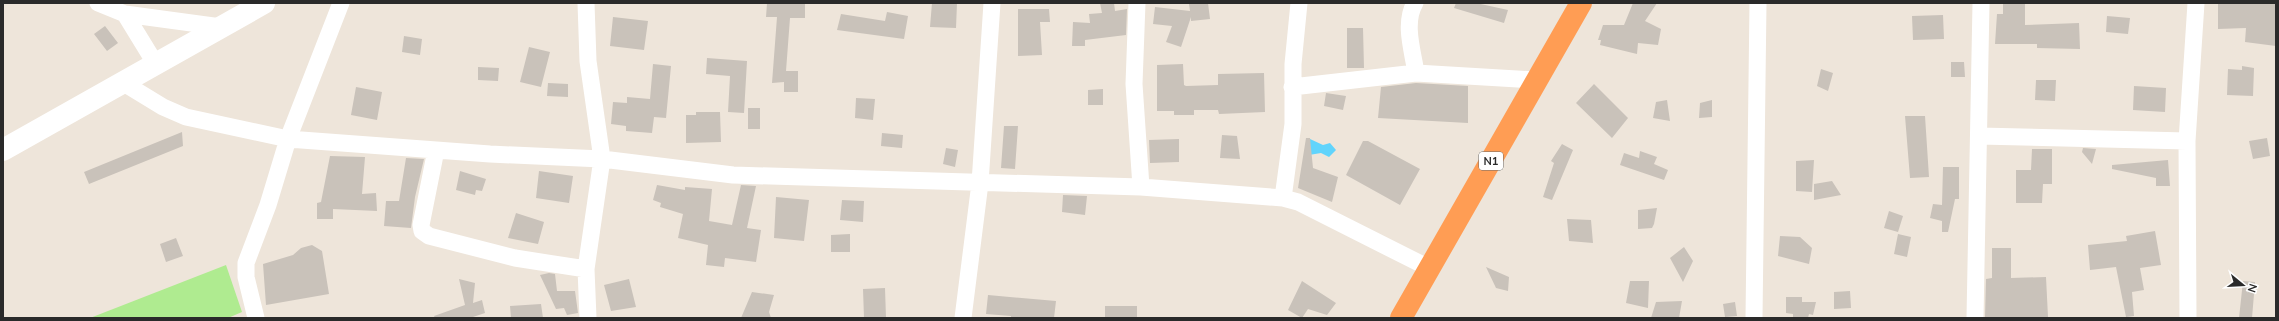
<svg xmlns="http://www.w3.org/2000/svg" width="2279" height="321" font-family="Mulish,sans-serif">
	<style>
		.green { fill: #afeb90 }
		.water { fill: #61d4fc }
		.building { fill: #c9c2ba }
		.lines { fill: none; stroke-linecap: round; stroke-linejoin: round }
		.street { stroke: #fff; stroke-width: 17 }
		.secondary { stroke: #fff; stroke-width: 22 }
		.highway { stroke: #ff9d54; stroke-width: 22 }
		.labels { text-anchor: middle; stroke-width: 3.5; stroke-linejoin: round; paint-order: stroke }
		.shield { fill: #fff; stroke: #6a6a6a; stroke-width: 1 }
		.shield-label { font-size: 11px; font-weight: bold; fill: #2a2a2a }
	</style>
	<rect width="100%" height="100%" fill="#eee5da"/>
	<path class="green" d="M226 265 242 312 228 318H90Z"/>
	<path class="water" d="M1310 139 1323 145 1330 143 1336 150 1329 157 1321 153 1309 155Z"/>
	<path class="building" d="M767 3H805V18H790L786 71H798V92H784V82L772 83 777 17H766Z
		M932 3H957L956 28 930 27Z
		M1100 3H1114L1115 11 1127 9 1126 35 1085 40V46H1072L1073 22 1090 23 1089 14 1102 13Z
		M1208 3 1210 19 1191 21V17L1181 47 1166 42 1172 26 1153 24 1155 7 1190 11 1189 4Z
		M1456 3H1476L1508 10 1504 23 1454 8Z
		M1633 3H1657L1645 21 1661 29 1658 45 1638 43 1637 54 1600 45 1601 40H1598L1603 25H1624Z
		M2003 3H2025V25L2079 23 2080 49 2037 48V44H1995L1997 14H2003Z
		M2218 3H2276V46L2245 42 2246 28 2218 29Z
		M1018 9H1049L1050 22H1040L1042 55 1018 56Z
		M887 12 908 16 904 39 837 30 841 14 885 21Z
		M1943 15 1944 39 1913 40 1912 16Z
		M2107 16 2130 18 2128 34 2106 32Z
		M613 17 648 21 644 50 610 46Z
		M105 26 118 43 107 51 94 34Z
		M1347 28H1363L1364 68H1347Z
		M404 36 422 39 420 55 402 52Z
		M529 47 550 52 541 87 520 82Z
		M707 58 747 61 744 113 728 112 730 76 706 74Z
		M1951 62H1964L1965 77H1951Z
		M653 64 671 66 666 118 654 117 652 133 626 131V126L611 124 613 102 627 103V97L650 99Z
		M1183 64 1184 85 1186 86 1218 85V74L1264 73 1265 112 1219 114 1218 110H1194V115H1174V111H1157V65Z
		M2242 66 2254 68 2253 96 2227 95 2228 69 2242 70Z
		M478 67 499 68 498 81 478 80Z
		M1821 69 1833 73 1828 91 1817 86Z
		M2036 80H2056L2055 101 2035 100Z
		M548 83 568 84V97L547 96Z
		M1416 83 1468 86V123L1378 118 1381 87Z
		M1594 84 1628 118 1612 138 1576 103Z
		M2134 86 2166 88 2165 112 2133 110Z
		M356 87 382 92 377 120 351 115Z
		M1103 89V105H1088V90Z
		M1326 93 1346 96 1343 110 1324 106Z
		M856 98 875 99 873 120 855 118Z
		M1667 100 1670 121 1653 118 1656 102Z
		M1712 100V117L1699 118 1700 103Z
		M748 108H760V129H748Z
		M696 112H720L721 142 686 143V115H696Z
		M1905 116H1925L1929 177 1910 178Z
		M1004 126H1018L1015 169 1001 168Z
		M182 132 183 146 89 184 84 172Z
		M882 133 903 135 902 148 881 146Z
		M1222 135 1237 136 1240 159 1220 158Z
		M1306 138H1310L1313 168 1338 177 1332 202 1298 188Z
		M2267 138 2270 156 2253 159 2249 141Z
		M1179 139V162L1150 163 1149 140Z
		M1363 141H1368L1420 169 1400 205 1346 175Z
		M1562 144 1573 150 1552 200 1543 197 1554 163 1551 161Z
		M946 148 958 150 955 167 943 164Z
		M2083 148 2096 149 2092 164 2082 152Z
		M2032 149H2052V184H2043L2042 203H2016V170H2031Z
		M1640 151 1657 157 1654 164 1668 170 1664 180 1620 165 1624 153 1639 158Z
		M330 156 365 157 362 194 376 193 377 211 333 209V219H317V203L321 202Z
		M406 158 424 159 415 197 411 228 384 226 386 201H399Z
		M1814 160 1812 192 1796 191V161Z
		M2168 160 2170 186H2156V178L2112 169V165Z
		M1943 167H1959V199H1955L1948 232H1942V221L1930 218 1933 204 1942 205Z
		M460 171 486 179 482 191 476 190 475 195 456 190Z
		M539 171 573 176 569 203 536 198Z
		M1832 181 1841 195 1814 200V184Z
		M657 185 685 190V187L712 189 709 221 732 225 741 185 756 186 747 228 761 230 756 262 725 258 724 267 706 265 708 245 678 238 683 214 660 207 661 203 653 200Z
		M1063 195 1087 196 1085 215 1062 212Z
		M776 197 809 200 804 241 774 238Z
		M842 200 864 201 863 222 840 220Z
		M1657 208 1654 224 1652 228 1638 229V210Z
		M1889 211 1903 216 1898 232 1884 228Z
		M516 213 544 222 538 244 508 238Z
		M1567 219 1591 220 1593 243 1569 241Z
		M2155 231 2161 265 2140 268 2144 290 2132 292 2134 316 2126 317 2116 267 2090 270 2088 245 2127 241 2126 236Z
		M850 234V252H831V235Z
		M1898 234 1911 237 1907 257 1894 254Z
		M1780 236 1800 237 1812 248 1809 264 1778 256Z
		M176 238 183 256 166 262 160 244Z
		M312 245 322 251 329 294 266 305 263 264 293 255 301 248Z
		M1684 247 1693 261 1683 282 1670 258Z
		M1992 248H2011V278L2046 277 2048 317 1985 318 1986 279 1992 278Z
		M1486 267 1509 277 1508 291 1496 288Z
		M549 273 555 274 557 291H575L578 313 567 315 564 308 556 309 540 275Z
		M459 279 475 283 473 303 482 300 485 313 470 318H435L434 316 465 305Z
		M629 279 636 307 611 311 604 285Z
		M1302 281 1336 303 1327 315 1308 309 1302 318 1288 310Z
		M1630 281H1649L1648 308 1626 303Z
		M2243 281 2255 282 2252 318H2239Z
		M885 288 886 318H864L863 289Z
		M1850 291 1851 308 1834 309V292Z
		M752 292 774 295 769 312 771 318H741Z
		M988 295 1056 301 1054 318H1011V316L986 314Z
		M1786 297H1802V302H1816L1813 315 1809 314 1808 318H1793V314L1786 313Z
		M1682 301 1679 318H1651L1656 302Z
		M1735 302 1737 316 1725 317 1723 304Z
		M541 304 543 318H511L510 306Z
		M1105 306H1137V318H1105Z"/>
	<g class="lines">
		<path class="street" d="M98 3 125 14 221 27
			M586 3 588 61 602 159 586 269 588 318
			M1137 3 1134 84 1141 187
			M1415 3C1403 23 1413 52 1416 73
			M125 14 155 63
			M122 82 163 107 186 117 288 139 490 154 602 159 733 175 1141 187 1283 198 1298 202 1429 268
			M1292 87 1416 73 1536 80
			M1979 136 2187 141
			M436 150 421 225 422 231 429 236 515 258 586 269
			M1283 198 1293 124V64L1299 3
			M256 318 246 277V263L268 205 288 139 341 3
			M963 318 980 183 992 3
			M1754 318 1758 3
			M1975 318 1981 3
			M2188 318 2187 141 2196 3"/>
		<path class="secondary" d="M3 150 264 3"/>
		<path class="highway" d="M1401 318 1581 3"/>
	</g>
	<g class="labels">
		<rect class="shield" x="1479" y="152" width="24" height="18" rx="3"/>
		<g class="shield-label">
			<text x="1491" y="165">N1</text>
		</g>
	</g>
	<rect width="2279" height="321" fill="none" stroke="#2a2a2a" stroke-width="8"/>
	<g transform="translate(2243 285) rotate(108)" stroke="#ffffff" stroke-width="3" paint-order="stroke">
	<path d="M0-3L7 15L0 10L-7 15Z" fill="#2a2a2a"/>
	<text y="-6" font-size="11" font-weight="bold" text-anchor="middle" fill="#2a2a2a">N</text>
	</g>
</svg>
